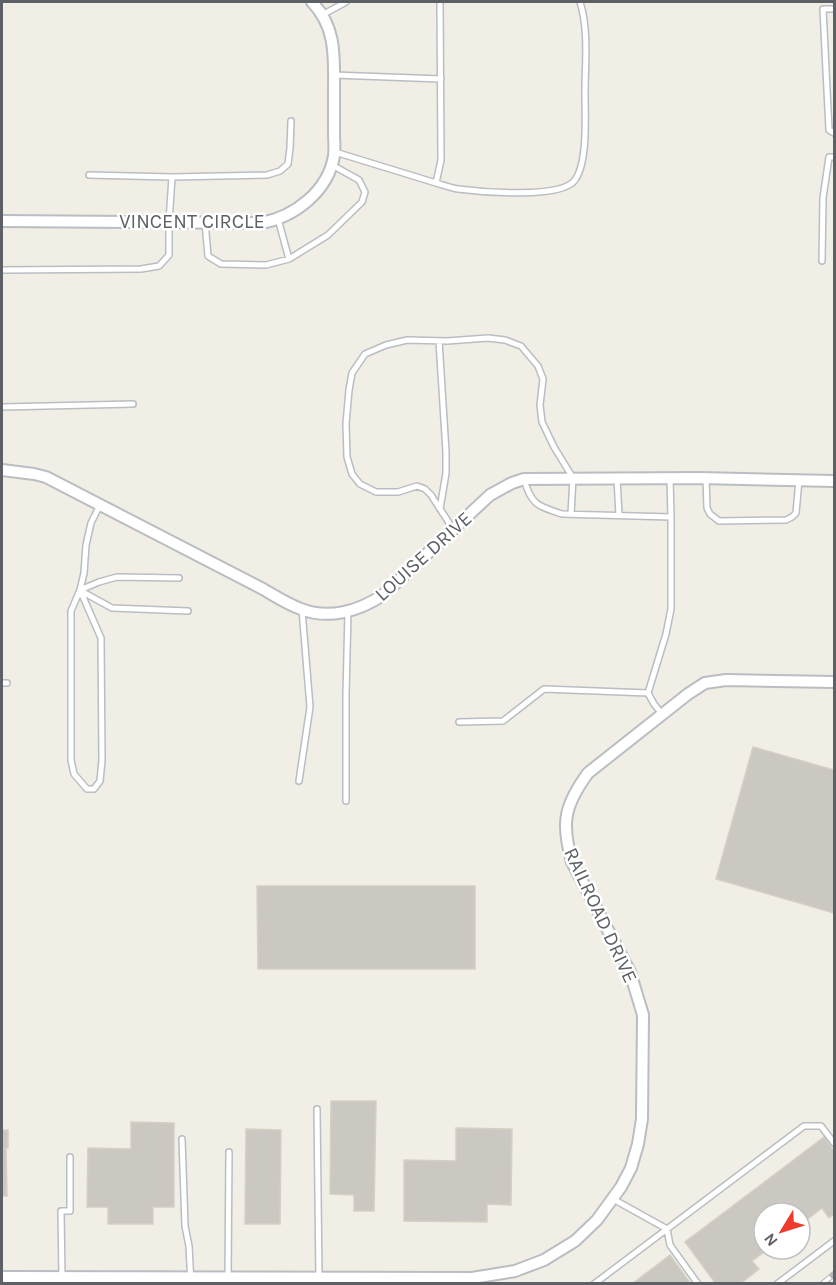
<svg xmlns="http://www.w3.org/2000/svg" width="836" height="1285" font-family="Karla,sans-serif">
	<style>
		.building { fill: #cbc8c2; stroke: #d5d0c3; stroke-width: 1.5 }
		.lines { fill: none; stroke-linecap: round; stroke-linejoin: round }
		.service-casing { stroke: #babdc2; stroke-width: 8 }
		.minor-casing { stroke: #babdc2; stroke-width: 14 }
		.service { stroke: #fff; stroke-width: 5 }
		.minor { stroke: #fff; stroke-width: 10 }
		.rail-casing { stroke: #b6b7b7; stroke-width: 6 }
		.rail { stroke: #fff; stroke-width: 4; stroke-dasharray: 11; stroke-linecap: butt }
		.labels { text-anchor: middle; stroke-width: 5; stroke-linejoin: round; paint-order: stroke }
		.street-label { font-size: 20px; fill: #5d6166; stroke: #fff }
	</style>
	<rect width="100%" height="100%" fill="#f0eee5"/>
	<path class="building" d="M753 747 834 770V913L716 879Z
		M257 886H475V969H258Z
		M331 1101H376L374 1211H354V1195L330 1194Z
		M131 1122 174 1123V1207H153V1224H108V1207H87L88 1148 131 1149Z
		M456 1128 512 1129 511 1205 487 1204V1222L404 1221V1160L456 1161Z
		M246 1129 281 1130 280 1224H245Z
		M2 1130H8V1148H2Z
		M824 1137 834 1151V1214L829 1218 822 1208 800 1225V1213H764V1249H768L752 1261 759 1269 740 1284H716L685 1242Z
		M2 1148H6L7 1196H2Z
		M670 1255 691 1284H632Z"/>
	<g class="lines">
		<g class="service-casing">
			<path id="service" d="M834 9H823L829 130 834 133
				M322 15 346 2
				M334 75 441 79
				M335 152 436 183 441 160 440 2
				M89 175 172 177
				M436 183C443 185 451 188 458 189 481 192 562 199 575 180 588 162 585 115 585 93 585 64 589 30 580 2
				M278 219 289 259
				M205 222 208 256 221 264 266 265 289 259 328 235 362 202 365 192 359 180 332 165
				M822 261 823 198 829 157H834
				M2 270 141 269 159 266 169 255V222L172 177 267 175 280 171 288 164 290 148 291 121
				M439 341 446 452V473L440 509
				M2 407 133 404
				M617 478 619 515
				M706 478 707 508 710 514 719 521 786 520 792 517 796 513 799 480
				M524 479C531 505 538 506 562 514L671 517 670 478
				M453 529 431 495 425 489 417 486 398 492H376L360 484 352 474 347 457 346 424 349 390 352 373 365 354 386 345 407 340 447 341 488 338 505 340 521 346 538 366 543 379 540 405 542 422 554 447 573 478 571 514
				M80 590 101 638 102 760 100 781 94 789H87L74 774 71 760V611L80 590 84 573 86 545 91 523 100 505
				M80 590 99 582 117 577 179 578
				M81 591 112 608 188 611
				M2 683H7
				M662 714 654 704 648 693 666 634 671 609V517
				M459 722 503 721 544 689 648 693
				M299 781 310 707 302 610
				M346 801V694L348 612
				M317 1109 319 1278
				M182 1139 185 1226 189 1246 191 1284
				M613 1199 667 1229 670 1245 698 1284
				M62 1277 61 1211H70V1157
				M228 1277 229 1152
				M594 1284 804 1126H821L834 1143
				M777 1284 834 1241"/>
		</g>
		<g class="minor-casing">
			<path id="minor" d="M2 221 261 223C295 217 328 191 334 156 335 148 334 140 334 133 334 119 334 105 334 92 334 58 337 28 312 2
				M2 470 34 474 46 477 263 589C275 596 287 604 301 609 329 620 359 611 383 595L490 495 512 483 524 479 700 478 834 481
				M2 1277 472 1278 515 1271 544 1260 575 1241 597 1220 621 1187 631 1168 638 1144 642 1119 643 1015 630 972 572 862C561 823 564 806 588 773L688 694 705 683 726 680 834 682"/>
		</g>
		<use href="#service" class="service"/>
		<use href="#minor" class="minor"/>
		<g class="rail-casing">
			<path id="rail" d="M822 1284 834 1274"/>
		</g>
		<use href="#rail" class="rail"/>
	</g>
	<g class="labels">
		<g class="street-label">
			<text x="192" y="228">VINCENT CIRCLE</text>
			<text transform="translate(423 556) rotate(-42)" y="7">LOUISE DRIVE</text>
			<text transform="translate(601 915) rotate(65)" y="7">RAILROAD DRIVE</text>
		</g>
	</g>
	<rect width="836" height="1285" fill="none" stroke="#5d6166" stroke-width="6"/>
	<g transform="translate(782 1231) rotate(232)"><circle r="28" fill="#ffffff" stroke="#bec0c2" stroke-width="1.5"/>
	<path d="M0-4.5L10 22L0 15L-10 22Z" fill="#f03a2b"/>
	<text y="-9" font-size="16" font-weight="bold" text-anchor="middle" fill="#5d6166">N</text>
	</g>
</svg>
